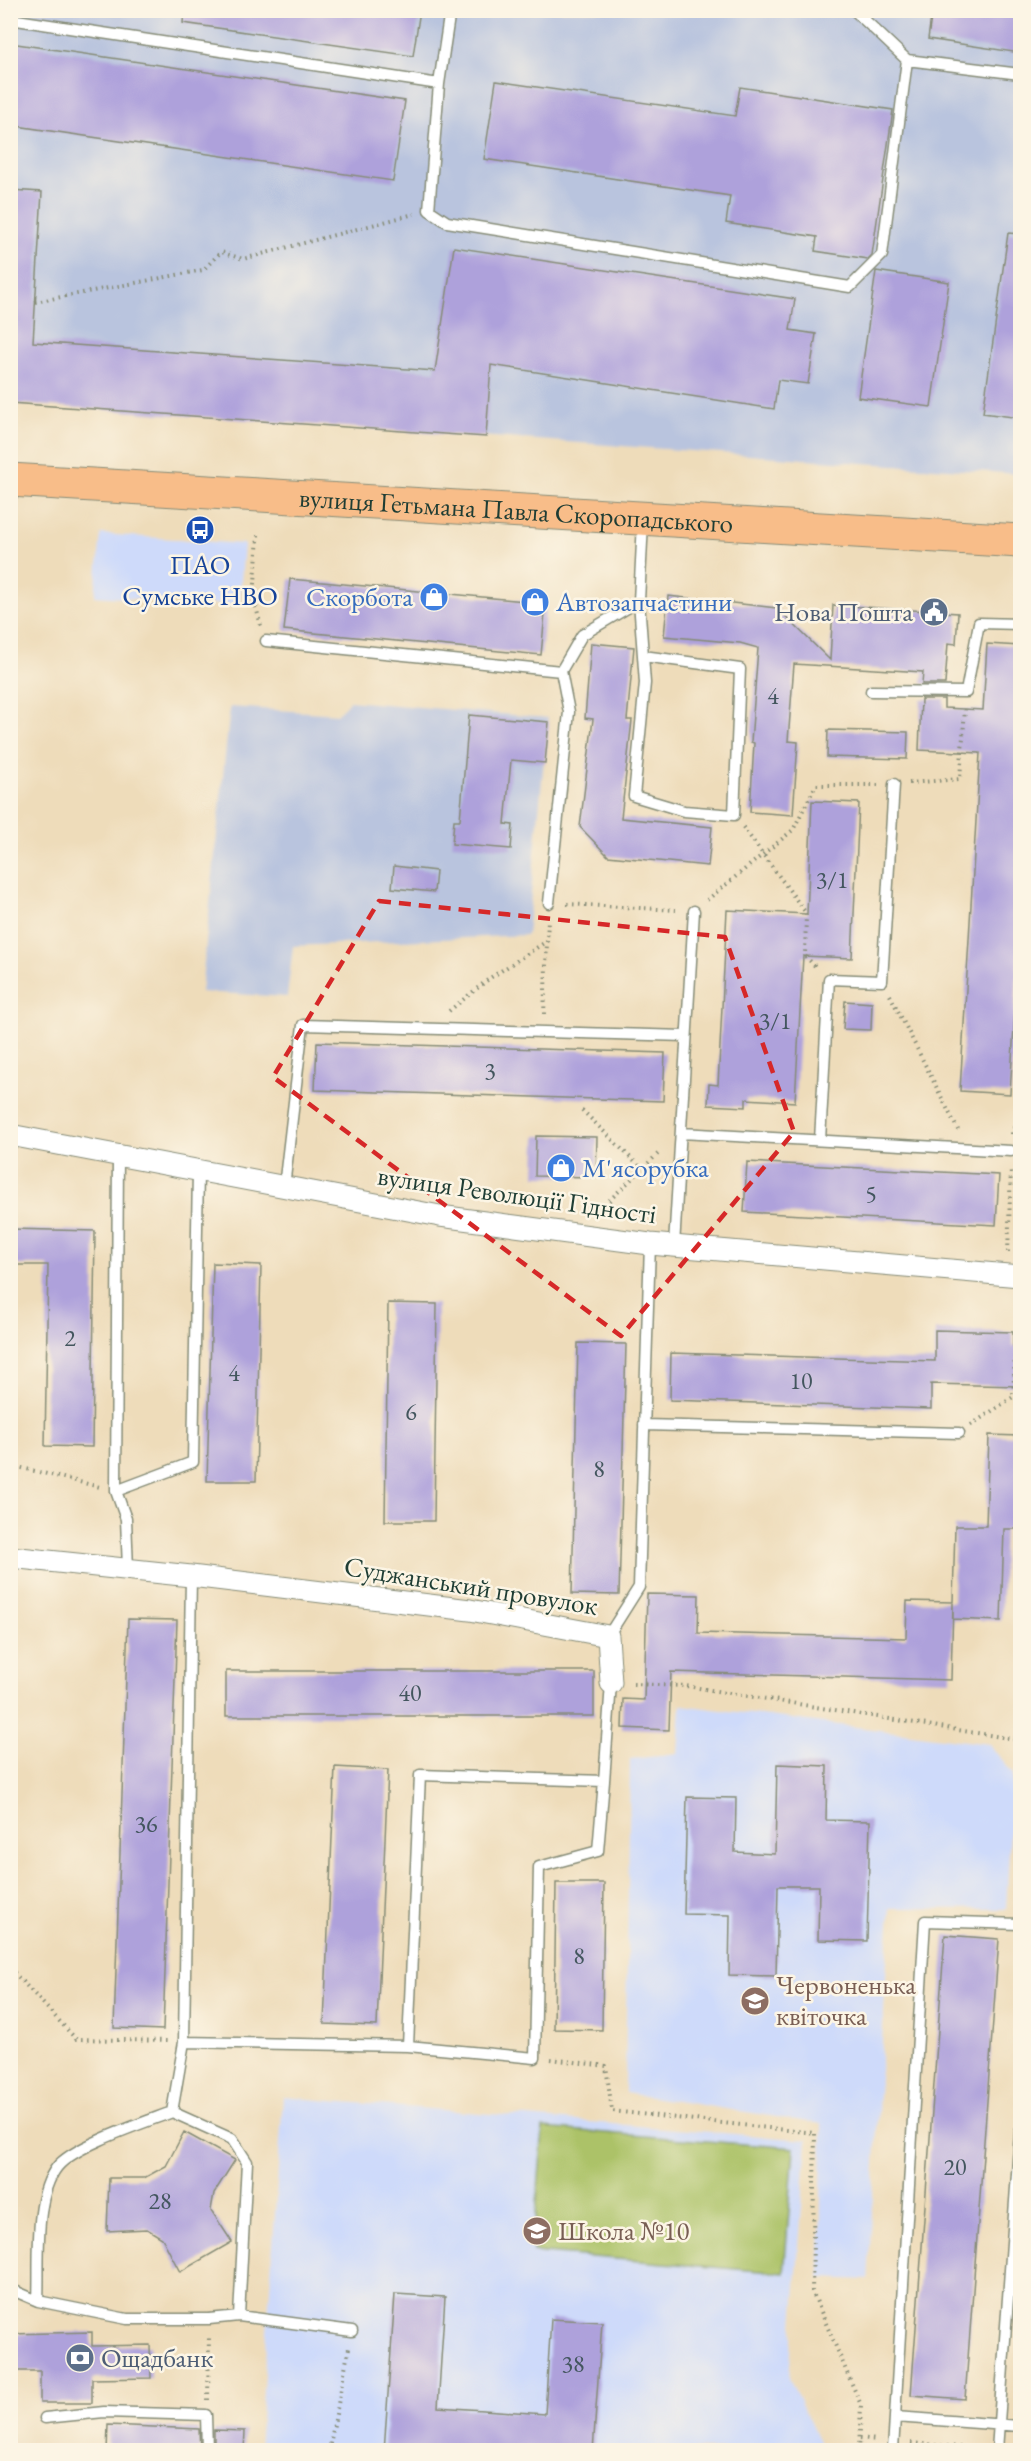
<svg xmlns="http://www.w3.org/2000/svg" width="1031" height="2461" font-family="'EB Garamond',serif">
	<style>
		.built { fill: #cedafa }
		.industrial { fill: #b9c4de }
		.green { fill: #acc267; stroke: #66804e; stroke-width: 1.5 }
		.building { fill: #aea1db }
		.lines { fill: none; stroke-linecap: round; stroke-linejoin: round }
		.service-casing { stroke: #868c77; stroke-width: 13 }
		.minor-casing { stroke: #868c77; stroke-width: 23 }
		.primary-casing { stroke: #868c77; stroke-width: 35 }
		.path { stroke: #868c77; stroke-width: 4; stroke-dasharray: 1.5 4.5; stroke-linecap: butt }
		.service { stroke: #fff; stroke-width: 10 }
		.minor { stroke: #fff; stroke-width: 21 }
		.primary { stroke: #f8bd89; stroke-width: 33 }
		.marked { fill: none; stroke: #d62828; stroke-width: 4.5; stroke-dasharray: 12 8; stroke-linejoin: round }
		.labels { text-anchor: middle; stroke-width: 5; stroke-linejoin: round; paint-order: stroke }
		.number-label { font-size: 24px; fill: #43565e }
		.street-label { font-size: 27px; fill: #1f3d34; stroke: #fcf5e5 }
		.transit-label { font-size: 27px; fill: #164399; stroke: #fcf5e5 }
		.shop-label { font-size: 27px; fill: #366cbe; stroke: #fcf5e5; text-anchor: start }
		.service-label { font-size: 27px; fill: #4e5e75; stroke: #fcf5e5; text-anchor: end }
		.education-label { font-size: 27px; fill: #785e54; stroke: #fcf5e5; text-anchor: start }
	</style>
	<rect width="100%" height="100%" fill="#fcf5e5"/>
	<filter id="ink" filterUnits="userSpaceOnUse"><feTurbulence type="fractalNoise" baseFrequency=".0167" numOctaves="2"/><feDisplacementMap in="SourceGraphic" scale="12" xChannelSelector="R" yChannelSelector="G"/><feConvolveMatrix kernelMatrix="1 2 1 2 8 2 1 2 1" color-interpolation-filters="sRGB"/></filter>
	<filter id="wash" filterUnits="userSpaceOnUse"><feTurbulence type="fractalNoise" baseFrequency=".008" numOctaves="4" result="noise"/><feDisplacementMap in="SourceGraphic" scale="24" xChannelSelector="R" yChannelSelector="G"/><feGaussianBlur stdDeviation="1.35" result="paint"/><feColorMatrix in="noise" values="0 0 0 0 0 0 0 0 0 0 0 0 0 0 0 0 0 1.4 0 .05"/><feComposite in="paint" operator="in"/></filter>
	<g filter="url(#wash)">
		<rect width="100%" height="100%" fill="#eedcba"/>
		<path class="built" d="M101 534 244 544 239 606 95 596Z
			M681 1705 989 1744 1013 1774 1006 1909 890 1908 868 2280 820 2278 822 2124 625 2093 630 1759 678 1754Z
			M283 2097 807 2140 789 2378 823 2450H259Z"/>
		<path class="industrial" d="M10 11H1020V474L11 403Z
			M349 701 548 718 527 935 293 946 287 997 201 992 230 707 338 714Z"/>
		<path class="green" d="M543 2128 794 2148 784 2273 533 2252Z"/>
		<g id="blocks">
			<path class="building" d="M184 10H420L413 56 183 23Z
				M932 10H1020V53L928 39Z
				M10 43 405 101 393 181 10 125Z
				M496 81 735 116 740 87 893 110 872 255 868 259 815 251 817 237 726 223 730 196 484 159Z
				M10 190 42 192 33 342 435 371 454 247 795 299 790 330 816 334 808 384 778 380 774 409 491 365 486 437 10 403Z
				M1008 233 1020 234V418L983 413Z
				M876 271 949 282 931 407 858 397Z
				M290 579 546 603 541 655 284 630Z
				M668 596 777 608 830 660 833 605 958 613 956 644 948 643 945 684H922L923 672 794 664 788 741 798 742 793 815 750 812 754 743 751 742 758 648 740 643 664 636Z
				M591 643 634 647 627 720H632L621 818 712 827 708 866 608 856 580 827 593 719 585 718Z
				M987 644 1020 646V926L1010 1094 960 1091 980 753 919 750 921 699H944V708L983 710Z
				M469 715 549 722 545 763 511 760 505 824 513 825 511 849 452 844 454 820H460Z
				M828 730 908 732 907 759 827 757Z
				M812 801 859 803 852 958 803 956 795 1102 746 1099V1107L708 1105 709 1084 718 1085 727 910 807 914Z
				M394 866 436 871 434 892 392 888Z
				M845 1001 872 1003 871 1030 843 1029Z
				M317 1042 665 1053 663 1101 315 1090Z
				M536 1136 597 1137 596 1177 535 1176Z
				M747 1162 999 1175 996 1225 744 1212Z
				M10 1229 95 1231 92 1447 45 1446 48 1265H10Z
				M213 1263 261 1265 256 1481H207Z
				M388 1303 437 1304 434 1521H385Z
				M935 1330 1013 1332V1346H1020V1386L931 1384V1409L670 1400 671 1353 935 1361Z
				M578 1343 626 1344 619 1595 572 1594Z
				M989 1435 1020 1436V1529H1004L1001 1621 953 1619V1603L951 1680 671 1672 669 1730 622 1728 623 1699 644 1700 647 1594 699 1595 698 1633 906 1638 907 1601 953 1602 955 1526H986Z
				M128 1619 177 1620 163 2030 114 2028Z
				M226 1671H594V1716H226Z
				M777 1764 827 1766 826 1820 870 1821 867 1941 818 1940 819 1886H778L776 1976 729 1975 730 1915 684 1914 687 1797 736 1798 735 1852 775 1854Z
				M335 1767 388 1770 377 2026 324 2024Z
				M556 1883H604L602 2030 554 2029Z
				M945 1935 999 1939 965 2399 911 2395Z
				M184 2132 235 2160 214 2193 211 2210 232 2242 180 2272 162 2238 147 2229 107 2231 109 2178H144L166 2166Z
				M395 2294 445 2297 438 2407 545 2414 551 2319 602 2322 593 2451H384Z
				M92 2332V2346L150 2345 151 2378 92 2379V2403H40V2371H10V2334Z
				M108 2425 199 2429 200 2451H107Z
				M214 2430 245 2431 244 2451H214Z"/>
		</g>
	</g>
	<g filter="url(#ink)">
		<use href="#blocks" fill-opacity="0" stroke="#868c77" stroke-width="1.5"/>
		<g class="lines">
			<g class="service-casing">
				<path id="service" d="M450 10 439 84 429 210 447 222 850 287 882 255 907 60
					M854 10 907 60 1020 74
					M10 19 439 84
					M639 601 645 683 634 796 684 811 734 815 740 669 643 656
					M266 641 561 671
					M871 691 966 692 979 623 1020 624
					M549 903 569 712 561 671 582 635 639 601 643 522
					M681 1133 1011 1151
					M820 1140 829 979 882 981 894 784
					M118 1154 116 1491 126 1519 128 1569
					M284 1187 303 1025 685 1036
					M674 1246 694 911
					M644 1425 959 1433
					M116 1491 193 1462 198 1171
					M191 1576 184 2042 408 2046 420 1775 604 1781 611 1683
					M608 1636 639 1587 650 1244
					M408 2046 535 2058 539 1867 598 1851 604 1781
					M172 2112 232 2139 247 2162 239 2316
					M10 2289 38 2301 127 2319H209L239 2316 352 2331
					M38 2301C40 2262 33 2198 57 2167 73 2146 146 2122 172 2112L184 2042
					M895 2417 1020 2426
					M45 2418 104 2412 206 2415 207 2450
					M893 2450 925 1921 1020 1924
					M997 2450 1020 2132"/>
			</g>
			<g class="minor-casing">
				<path id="minor" d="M10 1135 440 1216 650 1244 1020 1276
					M10 1557 191 1576 470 1610 608 1636 611 1683"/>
			</g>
			<g class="primary-casing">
				<g id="primary">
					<path id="s1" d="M10 480 1020 541"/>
				</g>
			</g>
			<path class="path" d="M35 302 203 270 221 252 243 259 414 214
				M200 530 201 519
				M258 535 254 599 261 626
				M909 783 960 779 965 708
				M743 827 806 913 805 956 817 968
				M707 900 793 830 816 785H878
				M567 904 676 910
				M890 995 958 1130
				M449 1011 490 978 547 941
				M544 1014 548 919
				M582 1110 642 1169
				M1012 1134V1129L1020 1124
				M596 1213 661 1151
				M1008 1252 1011 1169
				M971 1425 1013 1397 1017 1310
				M10 1465 100 1487
				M633 1684 686 1686 1020 1740
				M10 1968 76 2039 168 2041
				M551 2059 606 2066 612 2111 815 2133 812 2291 861 2405 859 2450
				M208 2400 209 2335
				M860 2438 877 2440
				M911 2443 981 2449
				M329 2450 349 2348"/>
			<use href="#service" class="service"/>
			<use href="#minor" class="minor"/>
			<use href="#primary" class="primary"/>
		</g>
	</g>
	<path class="marked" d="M379 901 725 937 794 1132 621 1336 273 1077Z"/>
	<defs>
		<g id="bus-disc" transform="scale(1.5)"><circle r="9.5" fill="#1a4fb4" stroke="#fcf5e5"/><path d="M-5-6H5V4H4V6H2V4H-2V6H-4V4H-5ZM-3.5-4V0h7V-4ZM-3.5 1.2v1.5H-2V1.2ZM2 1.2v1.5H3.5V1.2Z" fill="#fff"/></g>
		<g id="shop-disc" transform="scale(1.5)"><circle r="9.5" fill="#3f7fe0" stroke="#fcf5e5"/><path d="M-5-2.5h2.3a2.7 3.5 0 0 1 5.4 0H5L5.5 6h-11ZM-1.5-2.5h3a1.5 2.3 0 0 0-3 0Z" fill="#fff"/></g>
		<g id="civic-disc" transform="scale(1.5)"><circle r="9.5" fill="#5c6f8a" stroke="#fcf5e5"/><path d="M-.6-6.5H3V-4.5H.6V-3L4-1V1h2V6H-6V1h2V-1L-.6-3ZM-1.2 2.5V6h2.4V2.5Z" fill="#fff"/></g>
		<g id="school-disc" transform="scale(1.5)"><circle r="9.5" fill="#8d6e63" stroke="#fcf5e5"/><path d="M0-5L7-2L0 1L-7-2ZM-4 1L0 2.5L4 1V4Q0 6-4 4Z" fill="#fff"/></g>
		<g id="bank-disc" transform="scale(1.5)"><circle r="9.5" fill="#5c6f8a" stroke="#fcf5e5"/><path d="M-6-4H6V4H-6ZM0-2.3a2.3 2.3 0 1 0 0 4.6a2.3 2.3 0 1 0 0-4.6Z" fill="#fff"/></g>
	</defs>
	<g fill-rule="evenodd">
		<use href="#bus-disc" x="200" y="530"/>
		<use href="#shop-disc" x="434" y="597"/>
		<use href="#shop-disc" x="535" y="602"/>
		<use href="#civic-disc" x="934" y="612"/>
		<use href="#shop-disc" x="561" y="1168"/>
		<use href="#school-disc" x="755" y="2001"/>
		<use href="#school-disc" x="537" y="2231"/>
		<use href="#bank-disc" x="80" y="2358"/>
	</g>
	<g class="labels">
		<g class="number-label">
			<text x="773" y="704">4</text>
			<text x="832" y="888">3/1</text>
			<text x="775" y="1029">3/1</text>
			<text x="490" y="1079">3</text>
			<text x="871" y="1202">5</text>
			<text x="70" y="1346">2</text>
			<text x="234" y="1381">4</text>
			<text x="801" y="1389">10</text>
			<text x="411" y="1420">6</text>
			<text x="599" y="1477">8</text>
			<text x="410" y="1701">40</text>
			<text x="146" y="1832">36</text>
			<text x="579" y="1964">8</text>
			<text x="955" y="2175">20</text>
			<text x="160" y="2209">28</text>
			<text x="573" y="2372">38</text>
		</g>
		<g class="street-label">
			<text dy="9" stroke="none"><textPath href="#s1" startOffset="507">вулиця Гетьмана Павла Скоропадського</textPath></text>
			<text transform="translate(517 1195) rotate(8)" y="9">вулиця Революції Гідності</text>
			<text transform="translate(471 1586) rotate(9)" y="9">Суджанський провулок</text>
		</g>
		<g class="transit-label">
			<text x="200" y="574">ПАО<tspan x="200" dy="31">Сумське НВО</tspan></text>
		</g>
		<g class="shop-label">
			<text x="413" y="606" text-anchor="end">Скорбота</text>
			<text x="556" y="611">Автозапчастини</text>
			<text x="582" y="1177">М'ясорубка</text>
		</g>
		<g class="service-label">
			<text x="913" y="621">Нова Пошта</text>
			<text x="101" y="2367" text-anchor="start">Ощадбанк</text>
		</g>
		<g class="education-label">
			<text x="776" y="1994">Червоненька<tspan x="776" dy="31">квіточка</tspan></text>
			<text x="558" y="2240">Школа №10</text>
		</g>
	</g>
	<rect width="1031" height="2461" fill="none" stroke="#fcf5e5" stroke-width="36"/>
</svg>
